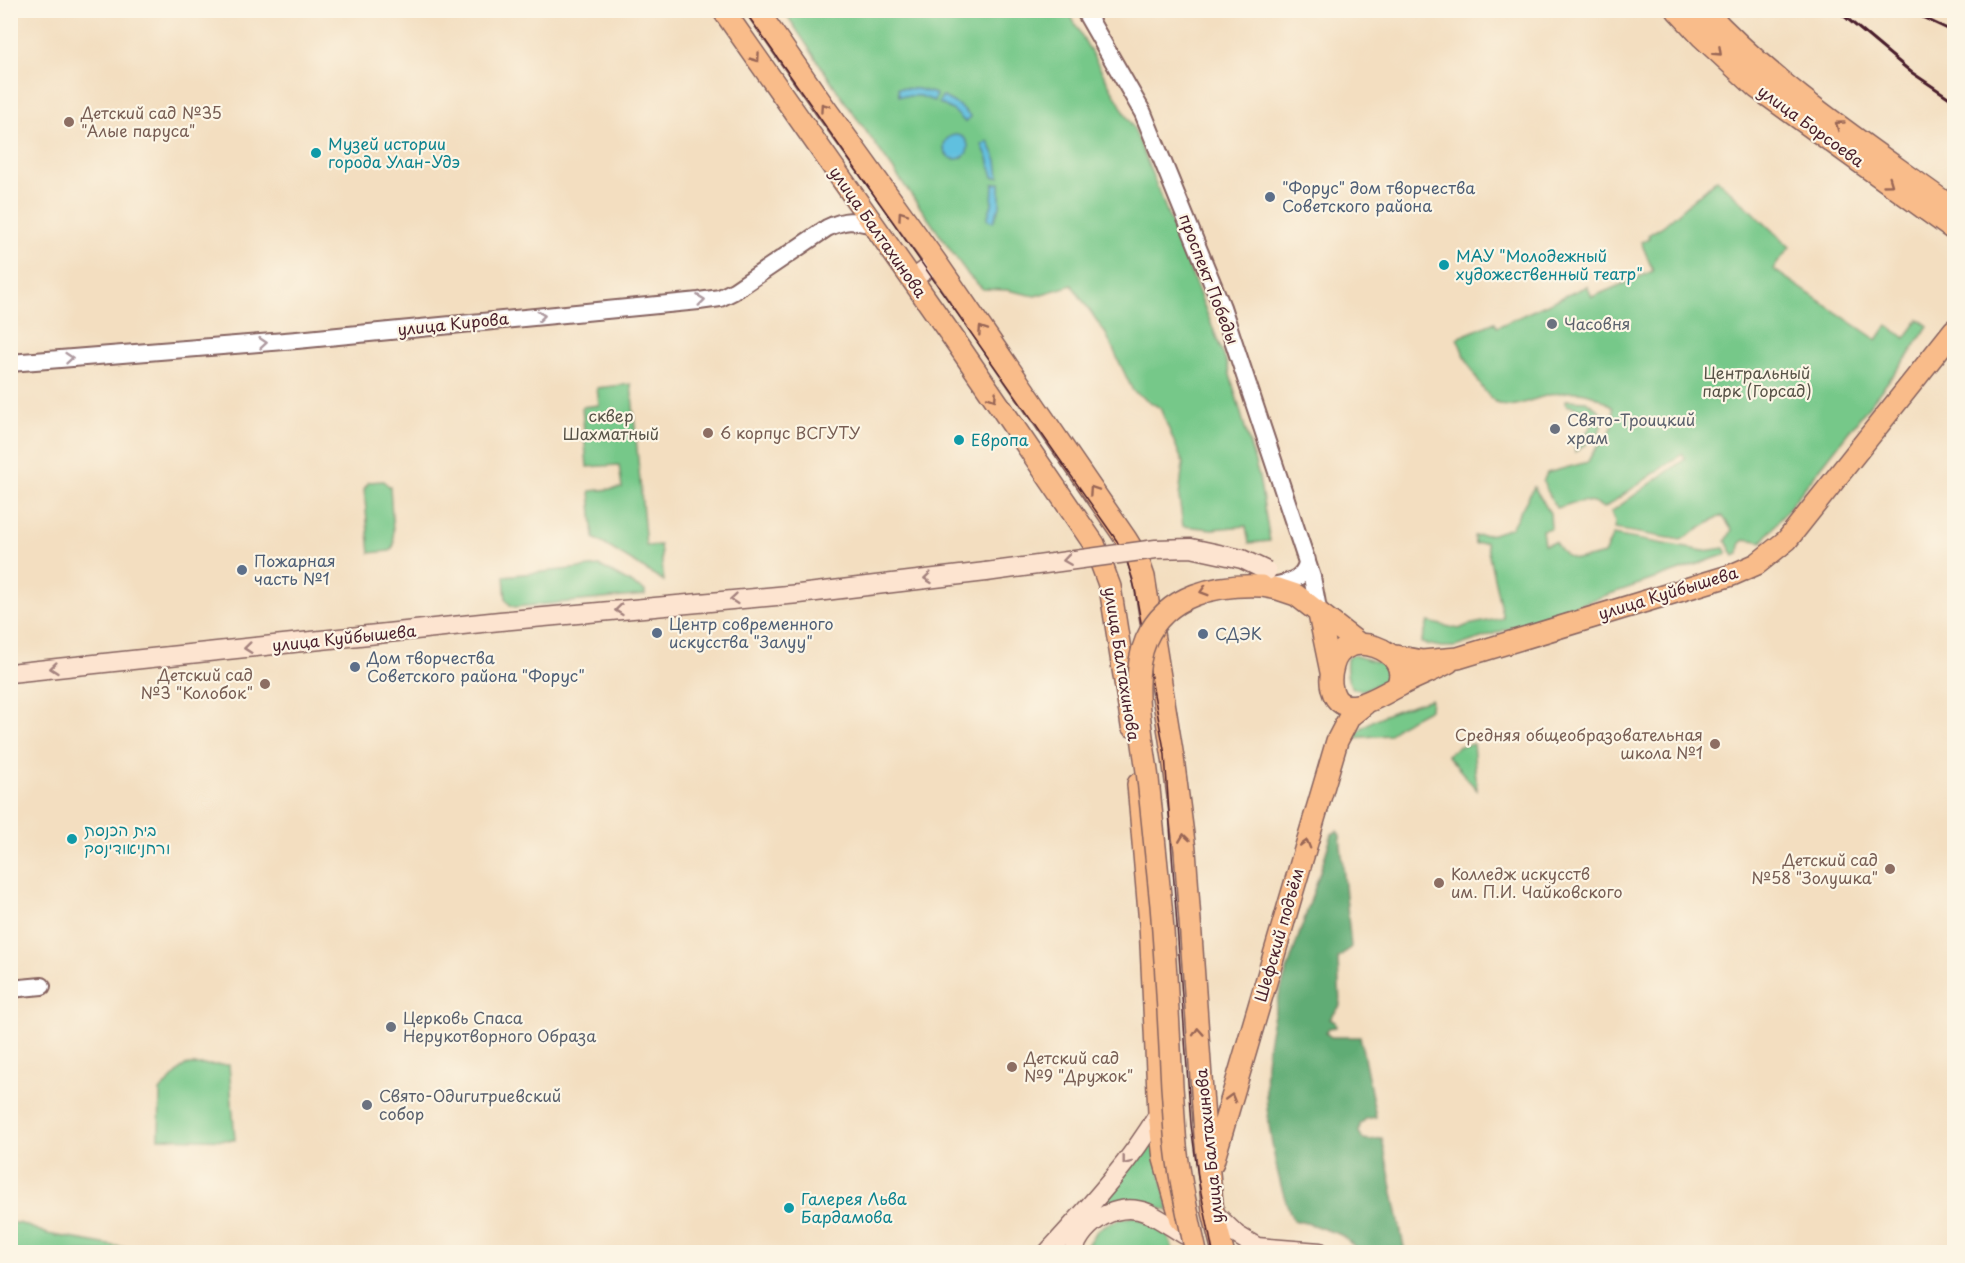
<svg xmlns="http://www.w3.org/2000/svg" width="1965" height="1263" font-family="'Playpen Sans','Playpen Sans Hebrew',sans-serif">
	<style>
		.green { fill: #76c889; stroke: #60745a; stroke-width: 1.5 }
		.forest { fill: #60ac75; stroke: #556650; stroke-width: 1.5 }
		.water { fill: #61c0df; stroke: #567085; stroke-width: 1.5 }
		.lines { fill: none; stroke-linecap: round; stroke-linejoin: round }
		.tertiary-casing { stroke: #85625f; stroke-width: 20 }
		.secondary-casing { stroke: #85625f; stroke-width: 21 }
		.primary-casing { stroke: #85625f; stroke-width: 24 }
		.tertiary { stroke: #fff; stroke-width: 16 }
		.secondary { stroke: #fde4d0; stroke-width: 18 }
		.primary { stroke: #f9bc8a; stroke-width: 21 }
		.tram { stroke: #4a1f2b; stroke-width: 1.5 }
		.rail { stroke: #4a1f2b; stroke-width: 3 }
		.secondary-bridge-casing { stroke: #85625f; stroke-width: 21; stroke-linecap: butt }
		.primary-bridge-casing { stroke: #85625f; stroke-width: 24; stroke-linecap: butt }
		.secondary-bridge { stroke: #fde4d0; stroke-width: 18 }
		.primary-bridge { stroke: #f9bc8a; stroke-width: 21 }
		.oneway { stroke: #996656 }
		.oneway2 { stroke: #ae9aa0 }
		.oneway3 { stroke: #a4827e }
		.education-dot { fill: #8d6e63; stroke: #fcf5e5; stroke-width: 2 }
		.culture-dot { fill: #0f9aa8; stroke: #fcf5e5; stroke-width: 2 }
		.service-dot { fill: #5c6f8a; stroke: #fcf5e5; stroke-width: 2 }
		.worship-dot { fill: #6b7280; stroke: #fcf5e5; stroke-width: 2 }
		.labels { text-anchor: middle; stroke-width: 4.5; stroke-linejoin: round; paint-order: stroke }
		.education-label { font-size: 16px; fill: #785e54; stroke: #fcf5e5; text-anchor: start }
		.street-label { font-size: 16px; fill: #4a1f2b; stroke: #fcf5e5 }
		.culture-label { font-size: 16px; fill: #0d838f; stroke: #fcf5e5; text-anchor: start }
		.service-label { font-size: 16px; fill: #4e5e75; stroke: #fcf5e5; text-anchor: start }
		.worship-label { font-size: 16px; fill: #5b616d; stroke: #fcf5e5; text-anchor: start }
		.park-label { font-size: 16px; fill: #575247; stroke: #fcf5e5 }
	</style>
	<rect width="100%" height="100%" fill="#fcf5e5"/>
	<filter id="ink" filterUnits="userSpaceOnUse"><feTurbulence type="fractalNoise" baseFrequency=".0167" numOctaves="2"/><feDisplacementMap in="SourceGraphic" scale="12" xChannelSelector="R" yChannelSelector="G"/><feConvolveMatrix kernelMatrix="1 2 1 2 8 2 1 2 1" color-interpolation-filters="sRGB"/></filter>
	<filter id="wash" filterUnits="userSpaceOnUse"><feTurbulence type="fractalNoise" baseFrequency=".008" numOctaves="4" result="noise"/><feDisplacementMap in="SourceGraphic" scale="24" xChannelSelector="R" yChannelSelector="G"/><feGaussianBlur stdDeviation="1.35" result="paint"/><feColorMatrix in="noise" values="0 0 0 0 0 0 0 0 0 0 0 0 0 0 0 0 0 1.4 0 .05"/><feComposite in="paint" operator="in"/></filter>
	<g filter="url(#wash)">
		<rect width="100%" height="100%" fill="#f3dec0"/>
		<path class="green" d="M784 11H1068L1135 131 1227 364 1259 477 1270 541 1249 543 1246 526 1212 529 1183 526 1179 497 1183 463 1160 408 1133 391 1106 334 1072 285 1035 296 1007 290 983 289 969 276 841 96Z
			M1717 179 1790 247 1773 269 1877 340 1887 325 1905 338 1919 319 1928 326 1908 356 1762 542C1753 540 1745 536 1740 545L1739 554 1734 556 1726 541 1732 530 1722 515 1681 540 1614 529 1615 522 1611 512 1685 459 1682 454 1604 508C1584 496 1576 503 1556 508L1543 482 1547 473 1588 462C1597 438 1617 441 1613 408 1586 383 1558 392 1526 402 1518 405 1507 408 1499 404 1482 396 1464 355 1457 338L1495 322 1497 327 1587 286 1592 297 1653 271 1641 242 1649 239 1648 235 1663 226Z
			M631 384 646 546 660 545 664 581 594 538 590 491 622 488 619 465 587 467 582 407 599 405 597 388Z
			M1566 400 1586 401 1605 415 1598 435 1575 452 1574 441 1585 435 1593 423 1584 410 1566 405Z
			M383 481 390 487 394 545 390 551 370 553 364 489 369 482Z
			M1534 487 1550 513 1551 528 1542 530 1544 544 1555 542C1568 565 1581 560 1604 554L1613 535 1704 551 1724 548 1727 554 1455 647H1441L1421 643 1428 622 1459 629 1468 625 1503 618 1486 542 1475 544 1474 536 1493 534 1511 528Z
			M600 566 645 591V595L515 607 510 605 506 600 504 576Z
			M1353 655 1389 666 1392 679 1363 690 1354 689C1346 682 1346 669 1347 659Z
			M1431 699 1430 709 1400 725 1389 735 1352 738C1366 717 1408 707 1431 699Z
			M1473 744 1477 790 1447 755 1460 746Z
			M185 1065H229L235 1140 159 1138 160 1091Z
			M1153 1138 1169 1211 1148 1204 1135 1202 1090 1218Z
			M1135 1216 1167 1233 1174 1252H1084C1095 1225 1109 1221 1135 1216Z
			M11 1223H19L48 1234 148 1252H11Z"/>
		<path class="forest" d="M1337 831 1340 835 1351 947 1338 959 1340 1006 1330 1019 1335 1022 1336 1027 1329 1028 1326 1033 1331 1037H1360L1376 1117 1366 1119 1360 1124 1359 1132 1363 1139 1370 1140 1382 1138 1405 1252H1361L1341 1235 1310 1224 1293 1220C1275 1179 1261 1098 1267 1053 1271 1017 1283 982 1295 947 1308 909 1320 872 1332 834Z"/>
		<path class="water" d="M898 88 918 89 936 94 934 101 920 96H899Z
			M942 96 958 105 971 117 965 122 954 111 939 103Z
			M944 147a12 12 0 1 1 24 0a12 12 0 1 1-24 0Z
			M988 141 997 161 999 177H993L988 158 982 145Z
			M1000 183V206L993 222 987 219 992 204 993 184Z"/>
	</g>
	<g filter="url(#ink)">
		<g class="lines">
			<g class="tertiary-casing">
				<path id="tertiary" d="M1084 10 1143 113 1222 307 1312 577 1319 614
					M10 363 297 340 699 301 720 298 734 291 827 228C846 219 853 220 873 225
					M1268 586C1284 585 1307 579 1307 560
					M10 989 42 986"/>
			</g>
			<g class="secondary-casing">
				<path id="secondary" d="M912 280 936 262
					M10 673 500 621 799 594 986 572
					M1213 1212 1237 1235 1257 1247 1320 1252
					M1048 1252C1087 1209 1129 1164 1159 1113
					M1073 1252C1083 1222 1117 1200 1148 1213 1161 1219 1173 1228 1185 1235"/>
			</g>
			<g class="primary-casing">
				<path id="primary" d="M723 10 956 342 1094 544 1110 587 1132 726
					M757 10 825 108 936 262 1126 539 1137 557 1144 577 1173 758 1185 850 1205 1134 1213 1212 1223 1252
					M1677 10 1702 37 1757 88 1954 230
					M1705 10C1777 88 1869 147 1954 209
					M1262 586 1278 589 1296 595 1358 643
					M1319 614 1331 672
					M1390 655 1422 661 1458 658 1732 575 1757 564 1787 540 1954 330
					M1397 686C1415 650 1343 624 1333 666 1331 673 1330 682 1332 689 1341 724 1382 694 1399 686 1415 677 1433 671 1449 662
					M1138 784 1150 924 1159 1113 1164 1159 1181 1220
					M1213 1162 1337 741 1350 716 1365 704"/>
			</g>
			<use href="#tertiary" class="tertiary"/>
			<use href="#secondary" class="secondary"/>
			<use href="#primary" class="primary"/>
			<path class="tram" d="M744 10 1117 541 1127 561 1135 589 1165 755 1191 1125 1198 1178 1213 1252"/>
			<path class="rail" d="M1837 10 1911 72 1954 101
				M1907 10 1954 32"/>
			<g class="secondary-bridge-casing">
				<path id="secondary-bridge" d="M986 572 1156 549 1191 548 1242 559 1267 571"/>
			</g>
			<g class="primary-bridge-casing">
				<path id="primary-bridge" d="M1196 1252C1189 1220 1181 1187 1177 1154 1174 1132 1174 1109 1172 1087 1169 1026 1166 966 1161 905 1157 863 1152 821 1148 779 1143 738 1129 679 1146 640 1166 594 1217 584 1262 586"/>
			</g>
			<use href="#secondary-bridge" class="secondary-bridge"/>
			<use href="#primary-bridge" class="primary-bridge"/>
		</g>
		<defs><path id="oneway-chevron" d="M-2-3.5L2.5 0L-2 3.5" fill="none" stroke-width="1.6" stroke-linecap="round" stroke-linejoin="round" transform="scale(1.5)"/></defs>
		<g class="oneway">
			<use href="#oneway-chevron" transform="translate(1718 52) rotate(43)"/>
			<use href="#oneway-chevron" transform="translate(756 58) rotate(55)"/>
			<use href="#oneway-chevron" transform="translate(824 107) rotate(-125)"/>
			<use href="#oneway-chevron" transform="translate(1839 125) rotate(-144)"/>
			<use href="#oneway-chevron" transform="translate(1889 183) rotate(36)"/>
			<use href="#oneway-chevron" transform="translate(902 215) rotate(-125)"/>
			<use href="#oneway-chevron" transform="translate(982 330) rotate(-124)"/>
			<use href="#oneway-chevron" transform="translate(993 397) rotate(56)"/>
			<use href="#oneway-chevron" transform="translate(1093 490) rotate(-124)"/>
			<use href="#oneway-chevron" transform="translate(1204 591) rotate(163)"/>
			<use href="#oneway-chevron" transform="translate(1184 838) rotate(-98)"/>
			<use href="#oneway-chevron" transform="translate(1306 844) rotate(-74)"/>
			<use href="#oneway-chevron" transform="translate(1198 1032) rotate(-94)"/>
			<use href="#oneway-chevron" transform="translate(1231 1098) rotate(-74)"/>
		</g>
		<g class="oneway2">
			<use href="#oneway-chevron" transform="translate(701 300) rotate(-7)"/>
			<use href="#oneway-chevron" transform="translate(541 316) rotate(-6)"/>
			<use href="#oneway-chevron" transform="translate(263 343) rotate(-5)"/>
			<use href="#oneway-chevron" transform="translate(69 358) rotate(-5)"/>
		</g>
		<g class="oneway3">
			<use href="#oneway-chevron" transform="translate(1067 560) rotate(172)"/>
			<use href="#oneway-chevron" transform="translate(928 578) rotate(174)"/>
			<use href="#oneway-chevron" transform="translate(734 599) rotate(175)"/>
			<use href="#oneway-chevron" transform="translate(619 610) rotate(174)"/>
			<use href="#oneway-chevron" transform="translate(248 648) rotate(174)"/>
			<use href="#oneway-chevron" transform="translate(54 668) rotate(174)"/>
			<use href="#oneway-chevron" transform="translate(1126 1161) rotate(128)"/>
		</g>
	</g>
	<g class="education-dot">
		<circle cx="69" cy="122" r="6"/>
		<circle cx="708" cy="433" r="6"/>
		<circle cx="265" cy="684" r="6"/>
		<circle cx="1715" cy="744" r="6"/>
		<circle cx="1890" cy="869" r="6"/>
		<circle cx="1439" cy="883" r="6"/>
		<circle cx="1012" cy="1067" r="6"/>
	</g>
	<g class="culture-dot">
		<circle cx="316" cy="153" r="6"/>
		<circle cx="1444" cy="265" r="6"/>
		<circle cx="959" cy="440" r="6"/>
		<circle cx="72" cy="839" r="6"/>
		<circle cx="789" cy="1208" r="6"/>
	</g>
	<g class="service-dot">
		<circle cx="1270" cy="197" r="6"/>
		<circle cx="242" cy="570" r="6"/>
		<circle cx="657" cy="633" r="6"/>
		<circle cx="1203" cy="634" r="6"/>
		<circle cx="355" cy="667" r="6"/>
	</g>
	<g class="worship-dot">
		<circle cx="1552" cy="324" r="6"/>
		<circle cx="1555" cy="429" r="6"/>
		<circle cx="391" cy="1027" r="6"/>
		<circle cx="367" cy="1105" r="6"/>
	</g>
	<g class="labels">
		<g class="education-label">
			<text x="81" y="119">Детский сад №35<tspan x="81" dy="18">"Алые паруса"</tspan></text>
			<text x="720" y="439">6 корпус ВСГУТУ</text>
			<text x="253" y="681" text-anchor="end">Детский сад<tspan x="253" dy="18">№3 "Колобок"</tspan></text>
			<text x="1703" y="741" text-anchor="end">Средняя общеобразовательная<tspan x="1703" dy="18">школа №1</tspan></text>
			<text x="1878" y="866" text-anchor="end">Детский сад<tspan x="1878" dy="18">№58 "Золушка"</tspan></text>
			<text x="1451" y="880">Колледж искусств<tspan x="1451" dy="18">им. П.И. Чайковского</tspan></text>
			<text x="1024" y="1064">Детский сад<tspan x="1024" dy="18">№9 "Дружок"</tspan></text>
		</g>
		<g class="street-label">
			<text transform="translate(1811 126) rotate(36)" y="6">улица Борсоева</text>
			<text transform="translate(878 232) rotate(55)" y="6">улица Балтахинова</text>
			<text transform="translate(1209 279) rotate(69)" y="6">проспект Победы</text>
			<text transform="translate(453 324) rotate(-6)" y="6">улица Кирова</text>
			<text transform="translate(1668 593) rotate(-17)" y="6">улица Куйбышева</text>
			<text transform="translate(344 638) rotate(-6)" y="6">улица Куйбышева</text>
			<text transform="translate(1122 664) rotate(81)" y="6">улица Балтахинова</text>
			<text transform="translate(1279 935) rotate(-74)" y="6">Шефский подъём</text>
			<text transform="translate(1209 1146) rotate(-96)" y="6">улица Балтахинова</text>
		</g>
		<g class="culture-label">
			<text x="328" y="150">Музей истории<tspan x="328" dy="18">города Улан-Удэ</tspan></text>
			<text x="1456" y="262">МАУ "Молодежный<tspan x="1456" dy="18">художественный театр"</tspan></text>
			<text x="971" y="446">Европа</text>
			<text x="84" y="836">בית הכנסת<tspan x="84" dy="18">ורחניאודינסק</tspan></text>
			<text x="801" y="1205">Галерея Льва<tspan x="801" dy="18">Бардамова</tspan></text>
		</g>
		<g class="service-label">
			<text x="1282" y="194">"Форус" дом творчества<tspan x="1282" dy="18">Советского района</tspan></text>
			<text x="254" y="567">Пожарная<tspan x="254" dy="18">часть №1</tspan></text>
			<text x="669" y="630">Центр современного<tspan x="669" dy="18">искусства "Залуу"</tspan></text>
			<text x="1215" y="640">СДЭК</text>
			<text x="367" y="664">Дом творчества<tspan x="367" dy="18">Советского района "Форус"</tspan></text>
		</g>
		<g class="worship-label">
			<text x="1564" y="330">Часовня</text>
			<text x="1567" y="426">Свято-Троицкий<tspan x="1567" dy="18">храм</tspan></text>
			<text x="403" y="1024">Церковь Спаса<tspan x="403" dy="18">Нерукотворного Образа</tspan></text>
			<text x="379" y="1102">Свято-Одигитриевский<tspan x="379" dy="18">собор</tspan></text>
		</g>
		<g class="park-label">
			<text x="1757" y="379">Центральный<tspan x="1757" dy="18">парк (Горсад)</tspan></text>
			<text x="611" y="422">сквер<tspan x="611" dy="18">Шахматный</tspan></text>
		</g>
	</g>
	<rect width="1965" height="1263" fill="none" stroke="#fcf5e5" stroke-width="36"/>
</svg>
